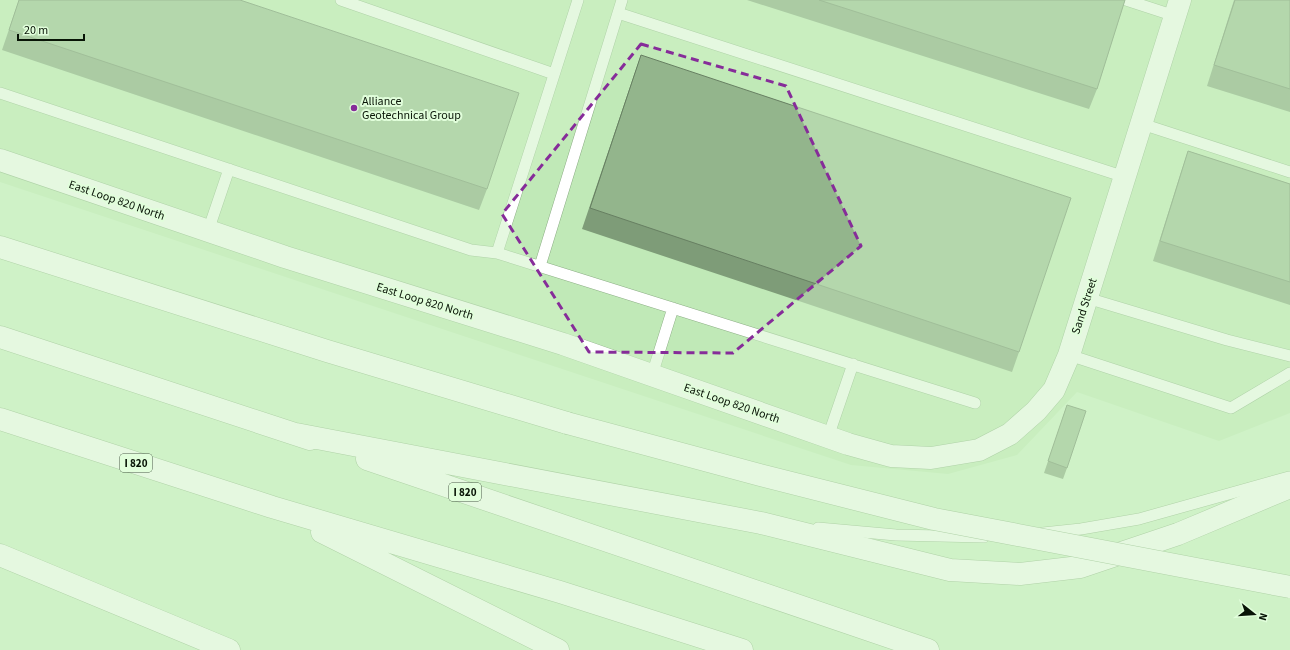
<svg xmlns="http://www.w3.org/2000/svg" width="1290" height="650" font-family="'Source Sans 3',sans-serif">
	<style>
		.built { fill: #c0e9b7 }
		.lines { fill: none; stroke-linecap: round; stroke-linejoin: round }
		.service-casing { stroke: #8aac83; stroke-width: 12 }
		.minor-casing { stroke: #8aac83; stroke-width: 23 }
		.motorway-casing { stroke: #8aac83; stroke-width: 23 }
		.service { stroke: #fff; stroke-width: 11 }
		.minor { stroke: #fff; stroke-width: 22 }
		.motorway { stroke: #fff; stroke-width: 22 }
		.motorway-bridge-casing { stroke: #8aac83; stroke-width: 23; stroke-linecap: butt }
		.motorway-bridge { stroke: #fff; stroke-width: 22 }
		.wall { fill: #7e9c78 }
		.building { fill: #93b58c; stroke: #677f62 }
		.marked { fill: none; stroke: #862c99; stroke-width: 3; stroke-dasharray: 8 5; stroke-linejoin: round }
		.poi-dot { fill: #862c99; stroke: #e1fedb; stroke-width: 1.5 }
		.labels { text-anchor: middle; stroke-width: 4; stroke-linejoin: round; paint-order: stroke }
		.shield { fill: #e1fedb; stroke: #495a46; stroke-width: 1 }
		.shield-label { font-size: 11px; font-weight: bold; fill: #081406 }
		.poi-label { font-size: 12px; fill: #081406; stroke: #e1fedb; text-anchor: start }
		.street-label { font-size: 12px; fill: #081406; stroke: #e1fedb }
	</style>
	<rect width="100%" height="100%" fill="#cff2c7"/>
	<path class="built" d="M0 0H1290V413L1219 441 1077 392 1017 455 948 474 851 465 0 182Z"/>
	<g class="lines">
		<g class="service-casing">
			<path id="service" d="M341 0 554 74
				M1126 0 1175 16
				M618 13 1125 177
				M0 93 471 250 497 253 975 403
				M1142 124 1290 172
				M208 231 229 169
				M497 253 578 0
				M540 266 622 0
				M1087 298 1227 340 1290 356
				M1069 355 1231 408 1290 373
				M652 375 673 308
				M828 437 853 364
				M818 528 896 535 984 537
				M1043 533 1081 529 1139 519 1289 477"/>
		</g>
		<g class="minor-casing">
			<path id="minor" d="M0 160 285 257 563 344 848 444 891 456 931 458 979 450 1010 434 1036 411 1054 390 1069 355 1180 0"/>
		</g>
		<g class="motorway-casing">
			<path id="motorway" d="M0 247 327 351 567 423
				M0 337 310 439
				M0 419 272 507 560 592 742 650
				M296 434 761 523 950 570 1020 574 1080 567 1178 534 1290 487
				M367 459 928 650
				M322 532 558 650
				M0 555 229 650"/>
		</g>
		<use href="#service" class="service"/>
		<use href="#minor" class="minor"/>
		<use href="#motorway" class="motorway"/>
		<g class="motorway-bridge-casing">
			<path id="motorway-bridge" d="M567 423 760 475 934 519 1290 587"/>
		</g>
		<use href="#motorway-bridge" class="motorway-bridge"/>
	</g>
	<path class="wall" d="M19 0H240L487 189 479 210 2 50Z
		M747 0H1125L1097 89 1089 109Z
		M1234 0H1290V112L1207 86Z
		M641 55 1019 352 1012 372 582 229 634 75Z
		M1188 151 1290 184V305L1153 261 1181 172Z
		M1067 405V468L1063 479 1044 473Z"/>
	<path class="building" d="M19 0H240L519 93 487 189 9 30Z
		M819 0H1125L1097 89Z
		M1235 0H1290V89L1214 65Z
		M641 55 1071 198 1019 352 590 208Z
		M1188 151 1290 184V282L1160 241Z
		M1067 405 1086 411 1067 468 1048 461Z"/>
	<path d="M0 0H1290V650H0ZM641 44 786 86 861 246 733 353 589 352 502 214Z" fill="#cff2c7" fill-opacity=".55" fill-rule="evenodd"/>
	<path class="marked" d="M641 44 786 86 861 246 733 353 589 352 502 214Z"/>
	<circle class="poi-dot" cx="354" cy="108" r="4"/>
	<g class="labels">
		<g class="shield">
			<rect x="120" y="454" width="32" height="18" rx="3"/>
			<rect x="449" y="483" width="32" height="18" rx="3"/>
		</g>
		<g class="shield-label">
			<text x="136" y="467">I 820</text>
			<text x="465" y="496">I 820</text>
		</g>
		<g class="poi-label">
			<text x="362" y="105">Alliance<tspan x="362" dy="14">Geotechnical Group</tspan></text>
		</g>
		<g class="street-label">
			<text transform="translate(117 200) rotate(19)" y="4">East Loop 820 North</text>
			<text transform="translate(425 301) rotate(17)" y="4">East Loop 820 North</text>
			<text transform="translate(1084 306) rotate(-72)" y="4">Sand Street</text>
			<text transform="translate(732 403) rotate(19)" y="4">East Loop 820 North</text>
		</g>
	</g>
	<g transform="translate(1254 614) rotate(107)" stroke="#e1fedb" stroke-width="3" paint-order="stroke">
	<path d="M0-3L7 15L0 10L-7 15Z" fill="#081406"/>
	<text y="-6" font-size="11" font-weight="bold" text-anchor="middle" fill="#081406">N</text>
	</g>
	<path d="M18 34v6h66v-6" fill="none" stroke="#081406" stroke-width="2"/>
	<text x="24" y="34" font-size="12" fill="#081406" stroke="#e1fedb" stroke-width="3" paint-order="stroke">20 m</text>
</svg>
